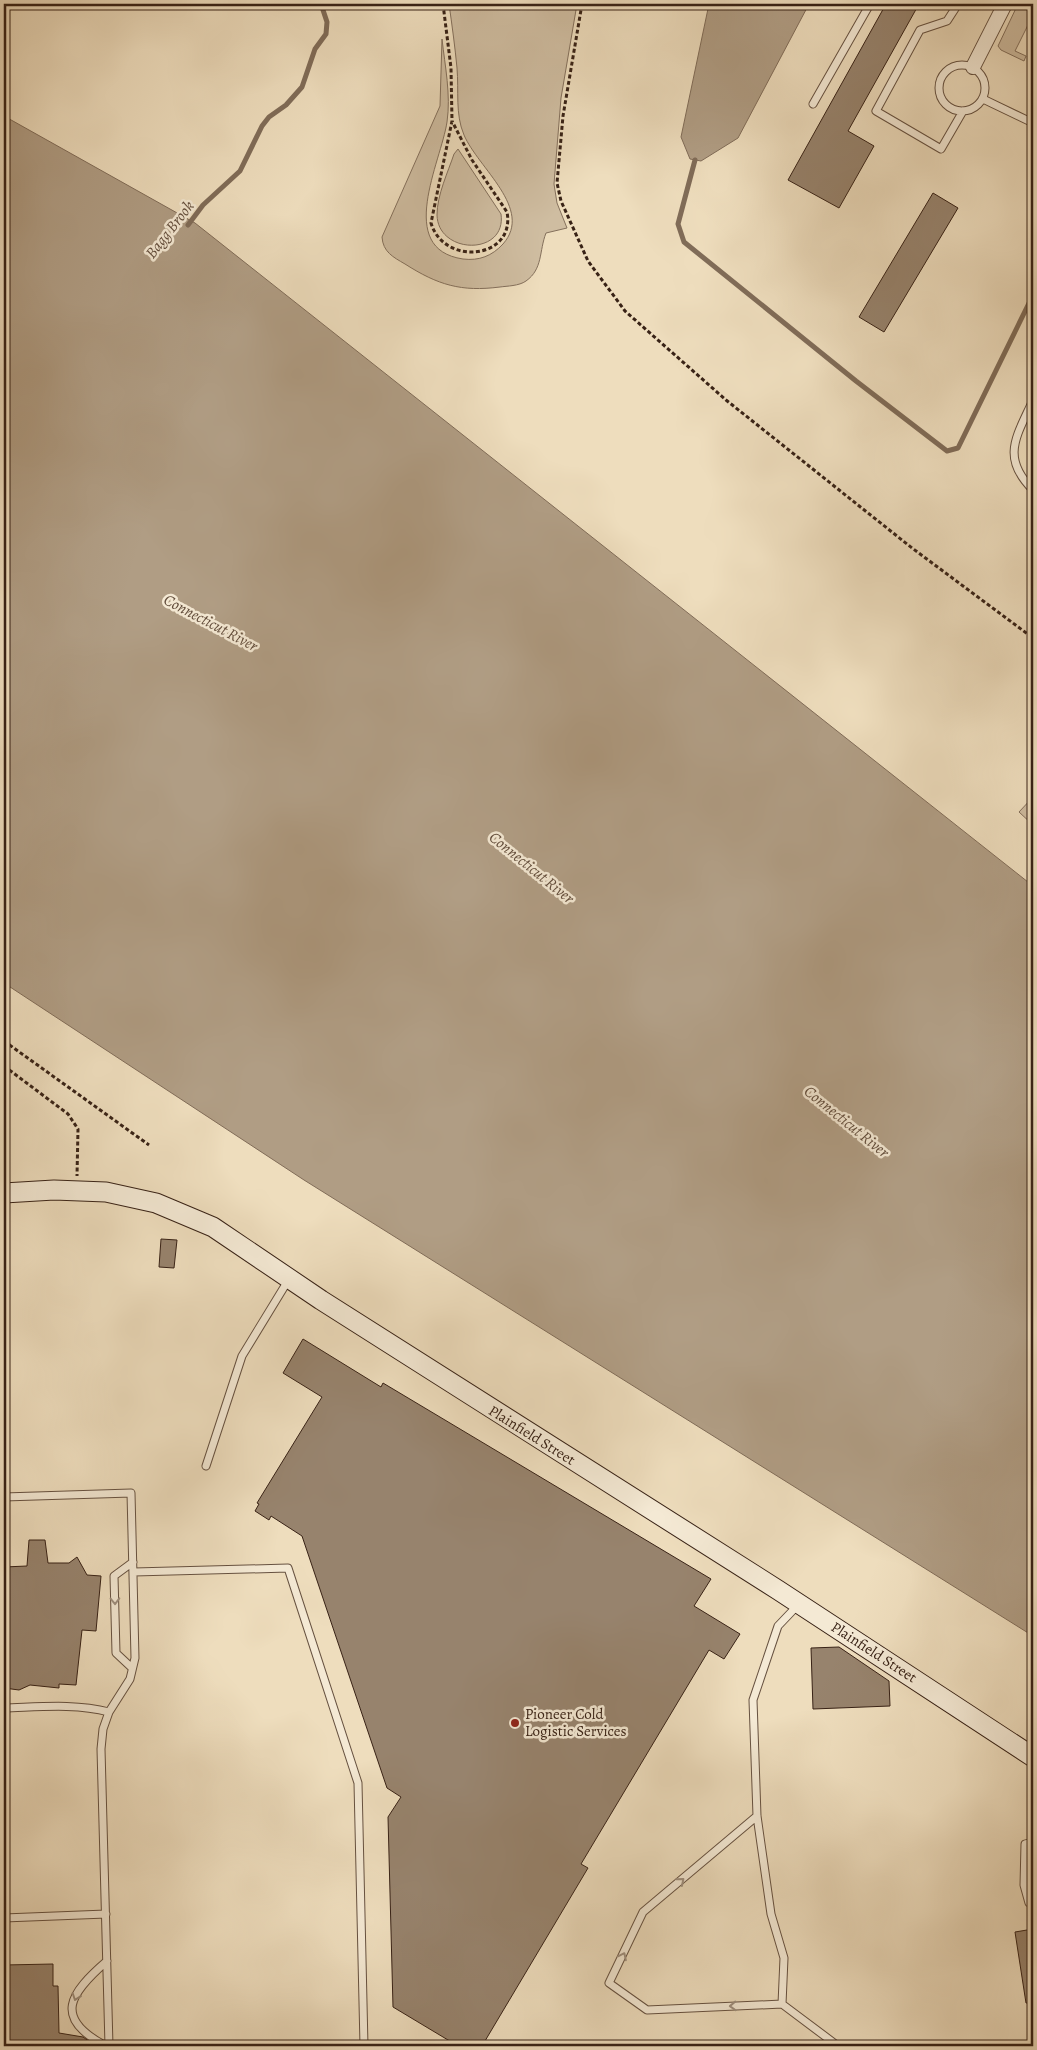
<svg xmlns="http://www.w3.org/2000/svg" width="1037" height="2050" font-family="Alegreya,serif">
	<style>
		.green { fill: #cfbda1; stroke: #84705c }
		.water { fill: #b09d84; stroke: #806c58 }
		.lines { fill: none; stroke-linecap: round; stroke-linejoin: round }
		.stream { stroke: #806c58; stroke-width: 5 }
		.building { fill: #97836d; stroke: #382216 }
		.lane-casing { stroke: #665140; stroke-width: 9 }
		.street-casing { stroke: #665140; stroke-width: 16 }
		.secondary-casing { stroke: #382216; stroke-width: 21 }
		.path { stroke: #382216; stroke-width: 3; stroke-dasharray: 4 2.5; stroke-linecap: butt }
		.lane { stroke: #f4e9d4; stroke-width: 7 }
		.street { stroke: #f4e9d4; stroke-width: 14 }
		.secondary { stroke: #f4e9d4; stroke-width: 19 }
		.oneway { stroke: #9f8f7e }
		.poi-dot { fill: #8f2418; stroke: #f4e9d4; stroke-width: 2 }
		.labels { text-anchor: middle; stroke-width: 5; stroke-linejoin: round; paint-order: stroke }
		.street-label { font-size: 15px; fill: #382216; stroke: #f4e9d4 }
		.poi-label { font-size: 15px; fill: #382216; stroke: #f4e9d4; text-anchor: start }
		.water-label { font-size: 16px; font-style: italic; fill: #624d3c; stroke: #f4e9d4 }
	</style>
	<rect width="100%" height="100%" fill="#eeddbd"/>
	<filter id="stains"><feTurbulence type="fractalNoise" baseFrequency=".004" numOctaves="4"/><feColorMatrix values="0 0 0 0 .2 0 0 0 0 .09 0 0 0 0 .02 0 0 0 .5 -.17"/></filter>
	<radialGradient id="worn" r=".72"><stop offset=".6" stop-color="#630" stop-opacity="0"/><stop offset="1" stop-color="#630" stop-opacity=".3"/></radialGradient>
	<path class="green" d="M449 4H577L561 98 554 184 557 203 567 228 546 233C539 251 543 269 526 281 519 286 507 286 500 287 461 292 438 285 405 264 393 257 383 252 382 237L440 106 442 39C445 66 451 95 447 122 441 162 395 249 463 259 479 261 492 256 503 244 534 209 478 168 464 135 455 114 459 91 457 68 455 47 452 25 449 4Z
		M1018 4H1033V15L1015 51 1026 56 1024 61 1001 50 998 46Z
		M458 149 501 214C507 256 438 255 437 215 437 195 448 172 454 154Z
		M1033 797V825L1019 812Z"/>
	<path class="water" d="M709 4H809L738 138 701 161 690 159 681 137Z
		M4 116 195 223 1033 886V1636L304 1180 4 983Z"/>
	<g class="lines">
		<path class="stream" d="M695 160 678 224 684 242 856 381 947 451 958 448 1033 295
			M188 225 203 205 240 171 262 126 269 117 286 105 302 87 315 49 326 34 327 22 321 4"/>
	</g>
	<path class="building" d="M886 4H919L848 131 874 146 839 208 788 180Z
		M933 193 958 208 884 332 859 317Z
		M161 1239 177 1240 174 1268 159 1267Z
		M303 1339 381 1387 383 1383 711 1579 694 1606 740 1634 724 1659 709 1650 581 1864 588 1868 482 2046H458L393 2007 388 1817 401 1797 387 1788 302 1536 271 1516 269 1520 255 1511 259 1504 257 1503 322 1397 283 1373Z
		M29 1540H45L48 1563H69L77 1557 87 1575 101 1576 96 1631 82 1630 76 1685 59 1684V1688L30 1685 19 1690 4 1688V1567L27 1566Z
		M839 1647 889 1681 890 1706 813 1709 811 1648Z
		M1033 1929V2003H1026L1015 1932Z
		M53 1964V1986H58L59 2033 83 2037 96 2046H4V1965Z"/>
	<g class="lines">
		<g class="lane-casing">
			<path id="lane" d="M958 4 947 21 920 30 876 111 941 149 963 111
				M939 88a23 23 0 1 1 46 0a23 23 0 1 1-46 0Z
				M983 99 1033 123
				M813 104 870 4
				M1033 400C1017 436 1000 457 1033 490
				M206 1466 242 1356 289 1279
				M4 1497 131 1493 135 1658 130 1679 109 1712 103 1729 101 1749 109 2046
				M134 1572 288 1568 358 1783 364 2046
				M132 1668 116 1653 114 1576 133 1562
				M4 1708C39 1707 75 1703 109 1712
				M757 1816 643 1912 609 1983 647 2010 782 2004 838 2046
				M1033 1842 1025 1844 1024 1885 1029 1903 1033 1904
				M4 1918 106 1914
				M782 2004 784 1958 771 1914 757 1816 753 1700 778 1626 798 1605
				M106 2046C52 2018 70 1993 107 1961"/>
		</g>
		<g class="street-casing">
			<path id="street" d="M973 67 1005 4"/>
		</g>
		<g class="secondary-casing">
			<path id="secondary" d="M4 1193 54 1190 106 1192 156 1203 213 1227 321 1300 778 1590 1033 1757"/>
		</g>
		<path class="path" d="M443 4 451 68 452 121 431 223C444 267 516 259 507 212L472 160 452 121
			M582 4 563 116 557 183 561 201 588 261 625 311 726 400 912 548 1033 638
			M4 1041 149 1145
			M4 1066 68 1114 78 1129 77 1176"/>
		<use href="#lane" class="lane"/>
		<use href="#street" class="street"/>
		<use href="#secondary" class="secondary"/>
	</g>
	<defs><path id="oneway-chevron" d="M-2-3.5L2.5 0L-2 3.5" fill="none" stroke-width="1.6" stroke-linecap="round" stroke-linejoin="round" transform="scale(1.25)"/></defs>
	<g class="oneway">
		<use href="#oneway-chevron" transform="translate(115 1601) rotate(89)"/>
		<use href="#oneway-chevron" transform="translate(681 1881) rotate(-40)"/>
		<use href="#oneway-chevron" transform="translate(623 1956) rotate(-64)"/>
		<use href="#oneway-chevron" transform="translate(76 1997) rotate(109)"/>
		<use href="#oneway-chevron" transform="translate(733 2006) rotate(178)"/>
	</g>
	<circle class="poi-dot" cx="515" cy="1723" r="5"/>
	<g class="labels">
		<g class="street-label">
			<text transform="translate(532 1435) rotate(32)" y="5">Plainfield Street</text>
			<text transform="translate(874 1652) rotate(33)" y="5">Plainfield Street</text>
		</g>
		<g class="poi-label">
			<text x="525" y="1719">Pioneer Cold<tspan x="525" dy="17">Logistic Services</tspan></text>
		</g>
		<g class="water-label">
			<text transform="translate(169 229) rotate(-52)" y="6">Bagg Brook</text>
			<text transform="translate(211 622) rotate(28)" y="6">Connecticut River</text>
			<text transform="translate(532 867) rotate(39)" y="6">Connecticut River</text>
			<text transform="translate(847 1121) rotate(39)" y="6">Connecticut River</text>
		</g>
	</g>
	<rect width="1037" height="2050" fill="none" stroke="#eeddbd" stroke-width="20"/>
	<rect x="5" y="5" width="1027" height="2040" fill="none" stroke="#382216" stroke-width="2.5"/>
	<rect x="10" y="10" width="1017" height="2030" fill="none" stroke="#382216"/>
	<rect width="100%" height="100%" filter="url(#stains)"/>
	<rect width="100%" height="100%" fill="url(#worn)"/>
</svg>
